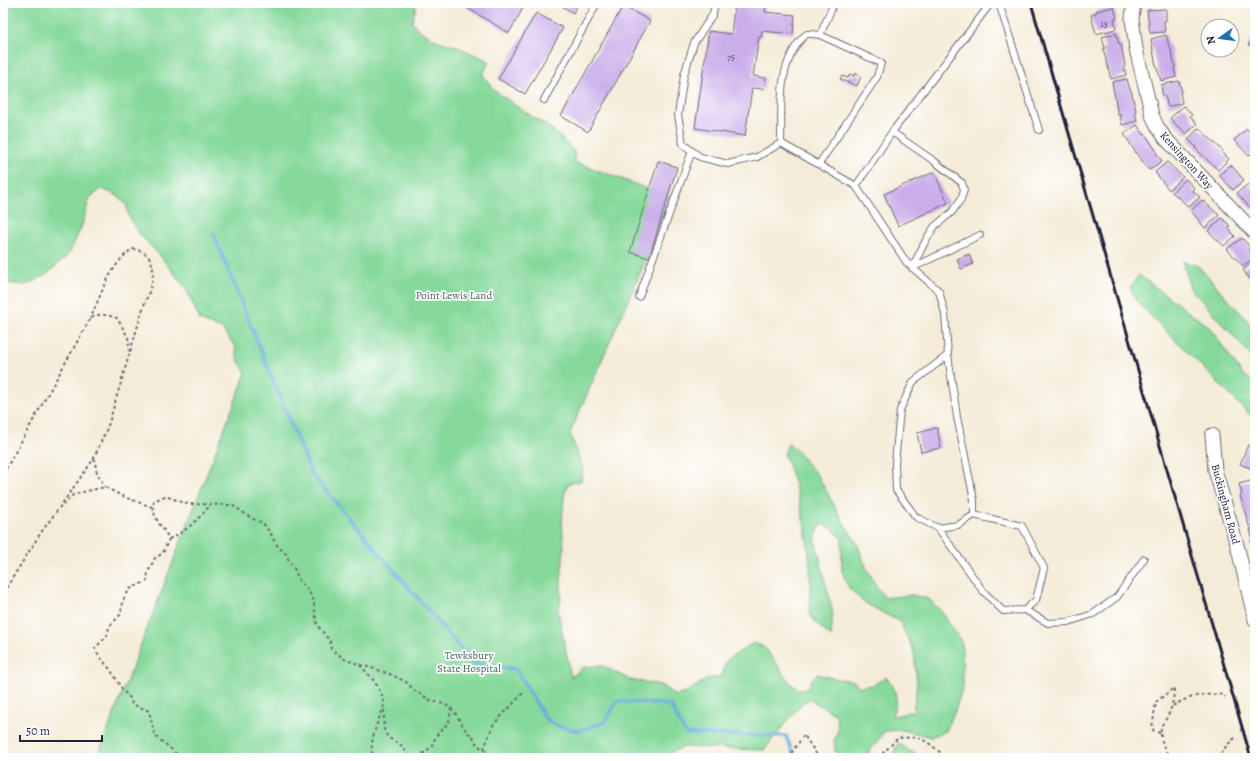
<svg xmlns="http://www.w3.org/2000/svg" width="1258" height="761" font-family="Alegreya,serif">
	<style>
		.green { fill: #86d99b; stroke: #547e6b }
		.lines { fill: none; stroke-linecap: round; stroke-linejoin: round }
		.stream { stroke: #6aacdf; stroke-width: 3.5 }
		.building { fill: #caaee9 }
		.lane-casing { stroke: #6c6972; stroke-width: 8 }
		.street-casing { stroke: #6c6972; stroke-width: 15 }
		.path { stroke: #6c6972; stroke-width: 2; stroke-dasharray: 3 3; stroke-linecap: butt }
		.lane { stroke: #fff; stroke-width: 6 }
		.street { stroke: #fff; stroke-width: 13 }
		.rail { stroke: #22223b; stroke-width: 3 }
		.labels { text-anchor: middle; stroke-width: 3.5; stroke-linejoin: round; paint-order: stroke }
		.number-label { font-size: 9px; fill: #4c4566 }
		.street-label { font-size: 11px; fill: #22223b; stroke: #fff }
		.park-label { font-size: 11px; fill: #45625d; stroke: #fff }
	</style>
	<rect width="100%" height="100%" fill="#fff"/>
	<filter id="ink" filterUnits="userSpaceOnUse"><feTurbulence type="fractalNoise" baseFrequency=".025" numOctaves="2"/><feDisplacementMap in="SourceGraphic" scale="8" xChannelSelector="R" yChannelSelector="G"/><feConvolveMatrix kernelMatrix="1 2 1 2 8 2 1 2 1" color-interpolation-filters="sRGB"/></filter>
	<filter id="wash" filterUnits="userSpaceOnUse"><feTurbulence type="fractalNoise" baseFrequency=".012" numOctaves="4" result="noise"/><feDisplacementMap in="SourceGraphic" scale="16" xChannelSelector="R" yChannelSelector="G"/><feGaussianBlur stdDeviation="0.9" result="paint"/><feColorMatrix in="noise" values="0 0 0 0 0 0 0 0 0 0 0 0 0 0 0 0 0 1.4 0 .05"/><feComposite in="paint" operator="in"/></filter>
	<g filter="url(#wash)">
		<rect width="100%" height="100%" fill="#f4ecd8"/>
		<path class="green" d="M3 3H417L412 22 420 31 438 41 456 46 489 61 483 75 494 90 528 114 552 129 574 151 575 162 673 198 570 433 583 470 581 481 568 484 564 497 562 524 564 548 561 583V598L558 611 571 677 584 667 601 665 630 680 661 685 676 696 687 692 707 679 720 677 727 660 753 643 764 647 789 681 797 689 809 688 811 680 817 674 832 678 854 681 859 687 873 685 886 677C898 694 898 697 892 717L913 711 917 686 914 652 900 622 863 602 849 588 842 571V539L832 528 821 524 815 539 833 614 831 637 816 623 809 613C815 561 803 503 784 454L788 444 796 449 809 466 818 476 845 525 856 541 866 567 877 587 885 598 912 595 929 599 942 612 962 643 963 686 955 711 946 731 931 737 903 730 885 731 865 757 836 758 834 741 838 729 836 715 810 699 802 703 764 750 684 747 667 754 666 758H97L246 373 238 360 235 346 222 329 200 320 186 289 162 258 137 231 128 215 126 204 116 195 102 189 90 197 81 228 69 254 46 275 26 285 3 283Z
			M1183 261 1198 266 1255 329V420L1136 301 1130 287 1139 275 1210 328 1242 374 1253 382 1250 354 1190 288Z
			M899 743 911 752 929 758H890Z"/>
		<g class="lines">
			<path class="stream" d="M213 233 311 473 474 664 516 669 545 718 557 726 578 731 605 722 617 701 670 705 686 734 786 736 795 758"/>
		</g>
		<g id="blocks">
			<path class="building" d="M459 3H515L523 8 509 33Z
				M557 3H579L573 13Z
				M735 3H766L765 12 795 15 793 34 762 31 761 37H759L753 76 766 78 764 89 752 88 745 136 695 128 709 31 731 34Z
				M623 6 650 21 588 132 561 116Z
				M1114 7 1117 19H1114L1116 29 1096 34 1091 15 1096 13V11Z
				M1166 9V21H1164L1165 32 1150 33 1147 10Z
				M536 13 563 28 525 94 498 79Z
				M1116 33 1119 44H1121L1125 65 1124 66 1126 75 1111 79 1103 49 1105 48 1102 37Z
				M1166 35 1169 46H1170L1175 67 1174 68 1176 77 1161 81 1155 61 1151 39Z
				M1255 37V51L1248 44Z
				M855 73 861 76 857 86 840 79 842 76 848 78 850 74 854 76Z
				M1127 79 1130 90H1131L1136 111 1135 112 1137 121 1122 125 1120 114 1118 115 1112 82Z
				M1179 81 1182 92 1180 93 1182 103 1168 107 1165 96H1163L1161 85Z
				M1184 106 1192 115 1190 116 1197 124 1186 134 1179 126 1178 127 1170 118Z
				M1137 125 1144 135 1145 134 1157 152 1156 153 1162 161 1149 170 1136 153 1124 134Z
				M1199 128 1223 151 1222 152 1229 159 1218 170 1195 148 1196 147 1188 139Z
				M1247 129 1255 138V150L1249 156 1234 140Z
				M658 161 677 167 649 258 630 252Z
				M1167 162 1183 177 1169 190 1155 172Z
				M1231 165 1244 180 1233 190 1219 175Z
				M934 172 948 203 898 226 884 194Z
				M1186 179 1194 188 1192 190 1200 197 1189 207 1172 192Z
				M1248 184 1255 192V206L1251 209 1237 193Z
				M1202 200 1219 215 1205 228 1191 211Z
				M1222 218 1230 226 1228 228 1235 236 1224 246 1208 231Z
				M1242 238 1250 247 1248 249 1254 257 1243 266 1227 249Z
				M969 254 973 264 961 269 957 259Z
				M1255 260V282L1252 277 1250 279 1243 270Z
				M937 428 941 448 921 452 917 433Z
				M1248 445 1255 448V470L1240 464Z
				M1254 480 1255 524 1249 526 1240 495 1242 494 1239 484Z
				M1255 528V554H1254L1251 540H1253L1250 529Z"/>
		</g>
	</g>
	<g filter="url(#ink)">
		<use href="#blocks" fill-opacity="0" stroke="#6c6972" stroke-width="1"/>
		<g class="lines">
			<g class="lane-casing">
				<path id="lane" d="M715 3 713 14 694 43 684 75 678 115 683 144 700 157 728 164 757 157 781 143
					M999 3 1039 130
					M544 100 597 3
					M892 132 934 161 962 183 964 190 961 199 952 212 935 226 927 238 912 268
					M781 143 856 186 892 132 991 3
					M781 143C782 108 777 72 798 43 801 40 803 36 807 34 811 33 816 35 820 35
					M819 164 877 77 881 63 820 35 834 3
					M856 186 907 263 939 291 945 314 948 355 957 417 974 500V515L958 525 938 528 916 517 896 490 895 463 900 410 913 382 948 355
					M912 268 980 235
					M639 297 692 151
					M938 528 983 591 1003 611 1025 610 1036 600 1044 568 1022 526 974 515
					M1025 610 1048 623 1068 622 1093 614 1117 597 1144 559"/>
			</g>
			<g class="street-casing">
				<path id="street" d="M1134 3 1132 18 1136 49 1152 115 1157 126 1165 138 1255 233
					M1212 435 1215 470 1237 545 1255 620"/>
			</g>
			<path class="path" d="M94 458 97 473 105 487
				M3 474 90 319C98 312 107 315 117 318L128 337 130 354
				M63 505 74 494 105 487 124 497 152 507
				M59 508 93 460 108 426 144 305C152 286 164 253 132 249 110 265 101 295 90 319
				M169 539C187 531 199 519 211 504
				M3 593 40 534 59 508
				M360 665C365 671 372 677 376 684 391 708 381 708 375 730 372 739 371 748 372 758
				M1173 706C1188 696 1205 693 1223 695L1225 697
				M384 710C385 717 382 726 385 732 391 745 403 739 408 758
				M1160 733 1154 731 1152 728 1156 702 1174 688C1174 703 1170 715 1161 726 1160 738 1163 749 1171 758
				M484 749 493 725 524 692
				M181 758 169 747 155 736 149 711 132 704 130 698C122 691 119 683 113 674 108 665 99 658 95 648L107 636 109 627 120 615 124 598 130 589 147 581 148 572 155 558 163 553 169 539C163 527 150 516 154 501L165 496 188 504 232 505 253 519 263 523 271 534 275 543 286 554 289 561 295 570 299 581 306 588 313 598 317 625 330 641 331 649 346 660 390 674 406 682 415 691 432 701 444 704 451 708 456 714 466 731 474 738 477 745 497 758
				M418 758 432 746 436 736 449 722 451 708
				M788 758 804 735 819 758
				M806 758 817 755
				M878 758 898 738C904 738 912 737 917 738 926 739 940 752 946 758
				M1217 758C1224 750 1228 742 1237 737"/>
			<use href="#lane" class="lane"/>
			<use href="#street" class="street"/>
			<path class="rail" d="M1031 3 1251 758"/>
		</g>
	</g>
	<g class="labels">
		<g class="number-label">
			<text x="1104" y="27">13</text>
			<text x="731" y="60">75</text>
		</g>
		<g class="street-label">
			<text transform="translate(1187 160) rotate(48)" y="4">Kensington Way</text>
			<text transform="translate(1226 504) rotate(75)" y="4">Buckingham Road</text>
		</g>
		<g class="park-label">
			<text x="454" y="299">Point Lewis Land</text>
			<text x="469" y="659">Tewksbury<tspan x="469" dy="13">State Hospital</tspan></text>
		</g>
	</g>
	<rect width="1258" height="761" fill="none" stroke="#fff" stroke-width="16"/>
	<g transform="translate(1220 38) rotate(256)"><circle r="19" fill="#ffffff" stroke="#a7a7b1"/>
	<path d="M0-3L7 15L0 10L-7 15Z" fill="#1f6fb2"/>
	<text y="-6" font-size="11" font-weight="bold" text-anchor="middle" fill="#22223b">N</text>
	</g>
	<path d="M20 735v6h82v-6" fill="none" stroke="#22223b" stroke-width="2"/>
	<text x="26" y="735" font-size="12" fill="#22223b" stroke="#ffffff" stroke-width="3" paint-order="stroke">50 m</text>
</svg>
